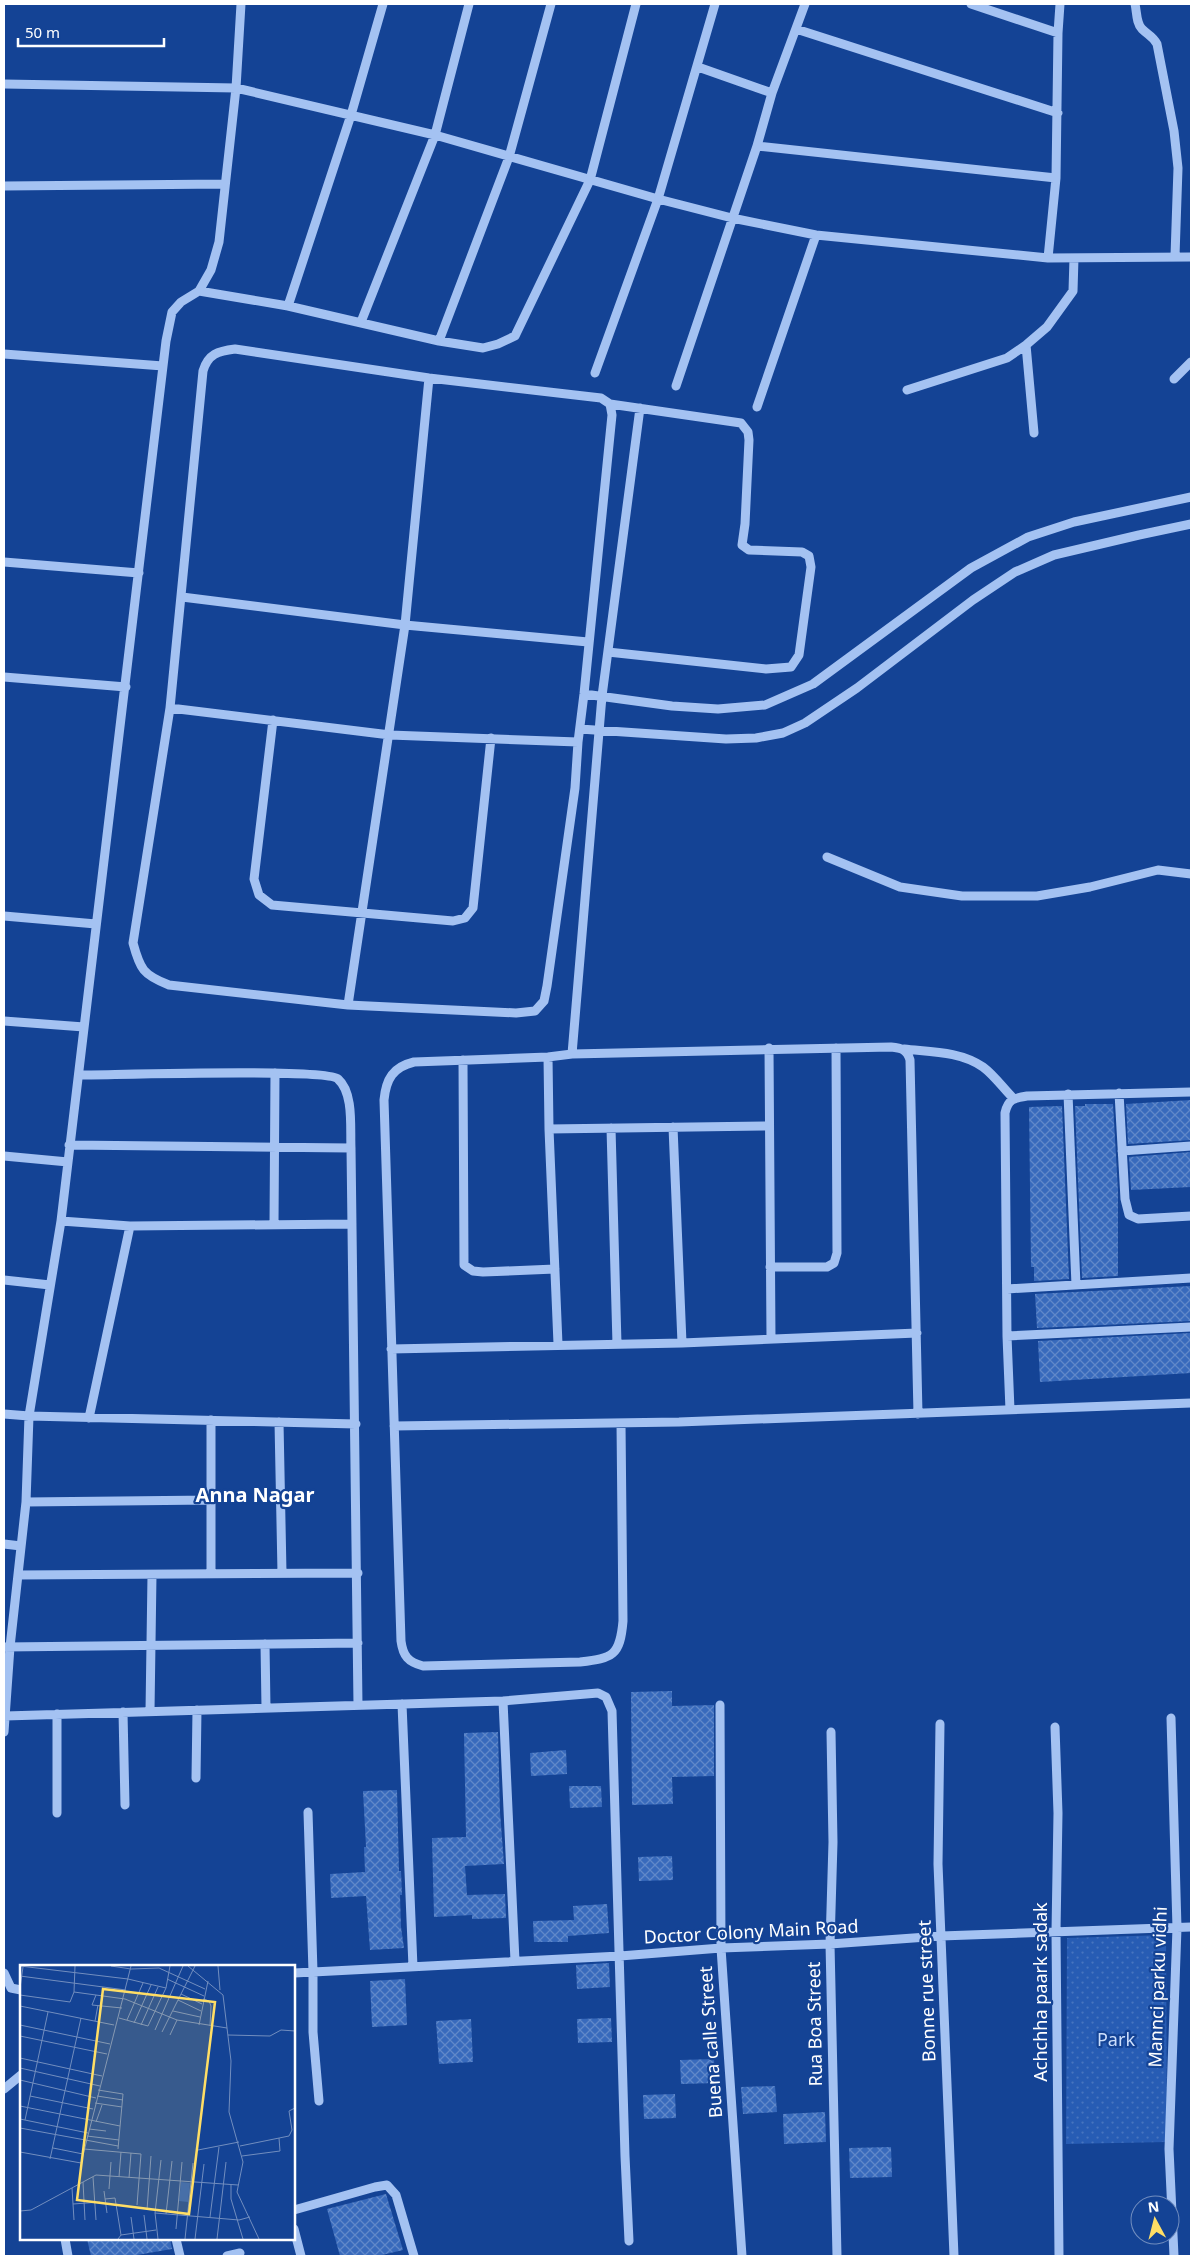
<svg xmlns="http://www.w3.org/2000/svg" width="1195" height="2260" font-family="'Noto Sans',sans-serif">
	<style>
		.green { fill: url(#green-dots) }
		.building { fill: url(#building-cross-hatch) }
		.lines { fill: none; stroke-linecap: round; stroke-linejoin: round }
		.minor { stroke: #a4c2f2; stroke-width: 9 }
		.labels { text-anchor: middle; stroke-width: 4.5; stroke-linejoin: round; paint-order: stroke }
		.street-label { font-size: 18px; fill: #fff; stroke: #144395 }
		.park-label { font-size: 18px; fill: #ccdefc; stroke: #144395 }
		.quarter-label { font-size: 20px; font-weight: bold; fill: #fff; stroke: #144395 }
		.inset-road { fill: none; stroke: #728ebf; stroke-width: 1 }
		.view { fill: #ffde65; fill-opacity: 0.15; stroke: #ffde65; stroke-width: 2.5 }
		.inset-edge { fill: none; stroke: #fff; stroke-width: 2.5 }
	</style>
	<defs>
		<pattern id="green-dots" width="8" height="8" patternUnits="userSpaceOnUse" patternTransform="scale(1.25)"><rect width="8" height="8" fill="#275cb4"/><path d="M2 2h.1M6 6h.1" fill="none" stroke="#4774bf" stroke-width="1.8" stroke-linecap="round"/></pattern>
		<pattern id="building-cross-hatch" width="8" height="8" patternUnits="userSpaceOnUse" patternTransform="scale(1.25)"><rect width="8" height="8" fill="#386abc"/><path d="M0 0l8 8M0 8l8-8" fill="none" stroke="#6088c9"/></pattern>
	</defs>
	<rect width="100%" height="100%" fill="#144395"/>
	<path class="green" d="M1166 1935 1167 2142 1066 2144 1067 1938Z"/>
	<path class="building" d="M1191 1100V1140L1128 1144 1126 1104Z
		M1085 1104H1113L1118 1191V1276L1082 1278 1075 1106H1085Z
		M1062 1106 1069 1279 1034 1281V1267H1031L1029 1107Z
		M1191 1152V1187L1131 1190 1129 1157Z
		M1191 1286V1321L1037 1328 1035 1294Z
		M1191 1333V1373L1040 1382 1038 1341Z
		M672 1691V1706L714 1705V1776L672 1777 673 1804 632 1805 631 1692Z
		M498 1732 500 1812 504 1864 465 1866 467 1895 505 1894 506 1918 472 1919V1915L434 1917 432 1838 466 1837 464 1733Z
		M566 1750 567 1774 531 1776 530 1753Z
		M569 1786H601L602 1807 570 1808Z
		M397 1790 399 1871H401L402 1895H400L401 1927 404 1948 370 1950 366 1896 331 1898 330 1874 365 1872 364 1847H366L363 1791Z
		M672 1856 673 1880 639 1881 638 1857Z
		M607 1904 609 1933 568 1936V1942H534L533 1921 574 1920 573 1906Z
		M609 1963 610 1987 577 1989 576 1965Z
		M405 1979 407 2025 372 2027 370 1981Z
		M611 2018 612 2042 578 2043 577 2019Z
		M471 2019 473 2062 439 2064 436 2021Z
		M714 2059 715 2083 681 2084 680 2060Z
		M775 2086 777 2112 743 2114 741 2087Z
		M675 2094 676 2118 644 2119 643 2095Z
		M825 2112 826 2142 784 2144 783 2114Z
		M891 2147 892 2177 850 2178 849 2148Z
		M386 2194 403 2250 378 2256H340L327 2209Z
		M87 2239H170L172 2249 131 2256H91Z"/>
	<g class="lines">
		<path class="minor" d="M971 4 1058 33
			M1135 4C1137 12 1136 23 1142 29 1148 35 1153 36 1157 44L1174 131 1178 168 1175 256
			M796 29 1058 113
			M698 67 772 93
			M4 84 236 88 435 135 658 199 732 218 816 235 1048 258 1191 257
			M757 146 1056 178
			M4 186 225 184
			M1048 258 1056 178 1058 33 1060 4
			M199 291 288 306 439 341 483 348 498 344 515 336 590 180 636 4
			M288 306 351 115 383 4
			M361 322 435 135 469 4
			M439 341 509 157 551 4
			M1026 345 1034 433
			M235 349 429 378 601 398 610 404 612 415 584 694 578 742 575 788 547 986 544 1001 535 1011 516 1013 348 1005 169 985C143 975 140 969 133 943L170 708 203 371C208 354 218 351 235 349Z
			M4 354 163 366
			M595 373 658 199 715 4
			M1174 379 1191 362
			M676 386 757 146 772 93 805 4
			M907 390 1007 358 1026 345 1047 327 1073 291 1074 258
			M757 407 816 235
			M4 562 139 573
			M182 597 405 625 588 642
			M608 652 766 669 791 667 799 655 811 567 809 556 802 552 749 550 742 545 745 524 749 440 748 432 741 423 610 404
			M4 677 126 687
			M584 694 672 706 718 709 765 705 813 684 971 568 1028 537 1074 522 1191 497
			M170 708 390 735 578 742
			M273 720 254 879 259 895 272 905 453 921 465 918 473 908 491 738
			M580 729 726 739 756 738 783 733 805 723 857 688 973 600 1015 572 1054 555 1139 535 1191 524
			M827 857 900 887 962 896H1037L1090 887 1158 870 1191 874
			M4 916 96 924
			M348 1005 405 625 429 378
			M4 1021 84 1027
			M769 1048 771 1339
			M904 1049C930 1052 960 1051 983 1067 994 1075 1003 1088 1013 1098
			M572 1054 602 696 640 408
			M548 1057 549 1129 558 1344
			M463 1060 464 1265 473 1271 483 1272 555 1269
			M79 1075C111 1075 326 1068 338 1079 354 1093 350 1128 351 1148L358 1705
			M1119 1093 1125 1199 1129 1215 1138 1219 1191 1216
			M1068 1094 1076 1285
			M673 1127 682 1343
			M611 1128 617 1344
			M549 1129 768 1126
			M69 1145 351 1148
			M1122 1151 1191 1146
			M4 1156 68 1162
			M61 1221 130 1226 352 1224
			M274 1225 275 1073
			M770 1267H827L834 1263 837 1253 836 1048
			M4 1280 50 1285
			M1007 1289 1191 1278
			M1007 1336 1191 1327
			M391 1349 682 1343 917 1333
			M1010 1410 1007 1336 1005 1113C1008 1099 1014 1098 1027 1096L1191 1092
			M4 1414 29 1416 356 1424
			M89 1418 130 1226
			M279 1422 282 1573
			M621 1423 623 1621C620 1656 613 1658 580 1662L423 1666C408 1662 403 1656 401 1641L384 1100C386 1079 393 1067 414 1062L548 1057 572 1054 891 1047C901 1048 907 1049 910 1060L918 1414
			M394 1426 679 1422 1191 1403
			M26 1502 211 1500
			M4 1544 21 1546
			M211 1574V1420
			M18 1575 358 1573
			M265 1644 266 1708
			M4 1647 358 1643
			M503 1701 515 1961
			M402 1704 413 1967
			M720 1705 721 1948 742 2256
			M150 1711 152 1575
			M123 1712 125 1805
			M57 1714V1813
			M5 1716 503 1701 598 1693 606 1697 612 1711 625 2156 629 2241
			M1171 1718 1177 1928 1169 2149 1174 2256
			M940 1724 938 1864 954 2256
			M1055 1727 1058 1813 1056 1931 1059 2256
			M4 1732 10 1647 26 1502 29 1416 61 1221 166 341 172 312 181 302 199 291 211 270 219 242 236 88 241 4
			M831 1732 833 1842 830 1944 837 2256
			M196 1778 197 1710
			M308 1812 313 1972V2032L319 2101
			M4 1973 11 1988 21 1990
			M294 1973 620 1956 721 1948 830 1944 941 1936 1191 1927
			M4 2089 21 2075
			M294 2210 375 2187 387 2185 396 2195 414 2256
			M294 2229 301 2256
			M65 2239 68 2256
			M176 2239 180 2256
			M227 2256 240 2253"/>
	</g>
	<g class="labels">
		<g class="street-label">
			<text transform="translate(751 1932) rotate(-3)" y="6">Doctor Colony Main Road</text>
			<text transform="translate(1158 1987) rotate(-88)" y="6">Mannci parku vidhi</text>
			<text transform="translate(927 1991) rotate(-92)" y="6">Bonne rue street</text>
			<text transform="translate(1041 1992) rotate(-90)" y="6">Achchha paark sadak</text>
			<text transform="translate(815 2024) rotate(-91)" y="6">Rua Boa Street</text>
			<text transform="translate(711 2042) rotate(-94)" y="6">Buena calle Street</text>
		</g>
		<g class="park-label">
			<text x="1116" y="2046">Park</text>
		</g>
		<g class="quarter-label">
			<text x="255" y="1502">Anna Nagar</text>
		</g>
	</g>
	<g transform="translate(20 1965)">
		<rect width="275" height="275" fill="#144395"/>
		<path d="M161 217 170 218 168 237 159 236Z" fill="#275cb4"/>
		<path class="inset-road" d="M0 1 108 14 146 23M55 1 54 27 105 34 157 55 207 63M91 1 111 4 139 3 185 24M168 1 203 30 211 96 209 147 223 197 217 227 239 274M198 1 200 25M0 11 106 25M147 14 184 31M0 23 3 2M161 29 182 39M0 30 50 37 54 27M76 30 72 40 102 43M183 34 189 36 191 41 190 61M158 35 181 46M0 38V61M0 41 94 60M153 46 180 52M99 53 128 61 146 23 150 1M107 55 123 18M75 56 78 40M114 58 131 20M0 60 90 79M121 60 138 22M179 60 188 16M135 65 163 1M142 67 175 1M150 70 157 55M208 70 250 71 261 65 275 66M0 71 87 89M0 93 82 111M0 103 80 121M0 115 76 133M78 125 103 129 98 184M10 131 73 144M77 131 103 135M75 138 102 142M0 141 100 161M0 154 68 168M5 155 28 47M76 157 82 140M0 163 98 181M69 164 86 166M67 171 99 175M220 181 269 171 272 165 269 146 275 143M33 183 63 189M64 184 121 189 117 240M178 185 219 177M0 187 61 198 111 1M222 191 260 186 259 173M30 194 61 53M73 212 76 255M99 212 101 187M109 213 111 188M63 217 65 255M211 220V234L223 274M52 223 54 255M89 224 91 197M84 226 87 248M85 234 95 233 101 270M53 239 80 237M127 245 131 191M0 246 11 245 76 210 218 220M135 248 219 255 230 252M146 249 152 196M124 250 127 274M111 252 114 274M190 252 199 182M156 264 162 197M98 274 101 270 136 265M138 274 135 248 141 195M165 274 173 198M175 274 184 199M197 274 206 197"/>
		<path class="view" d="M83 24 195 37 169 249 57 235Z"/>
		<rect width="275" height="275" class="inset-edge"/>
	</g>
	<rect width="1195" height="2260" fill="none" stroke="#ffffff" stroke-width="10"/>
	<g transform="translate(1155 2220) rotate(353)"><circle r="24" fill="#144395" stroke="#728ebf"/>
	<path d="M0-4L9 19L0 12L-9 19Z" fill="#ffde65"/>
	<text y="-8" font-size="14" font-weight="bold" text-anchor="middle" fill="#ffffff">N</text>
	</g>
	<path d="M18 38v8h146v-8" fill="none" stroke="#ffffff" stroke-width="2.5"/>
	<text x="25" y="38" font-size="15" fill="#ffffff" stroke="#144395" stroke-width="4" paint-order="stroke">50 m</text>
</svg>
